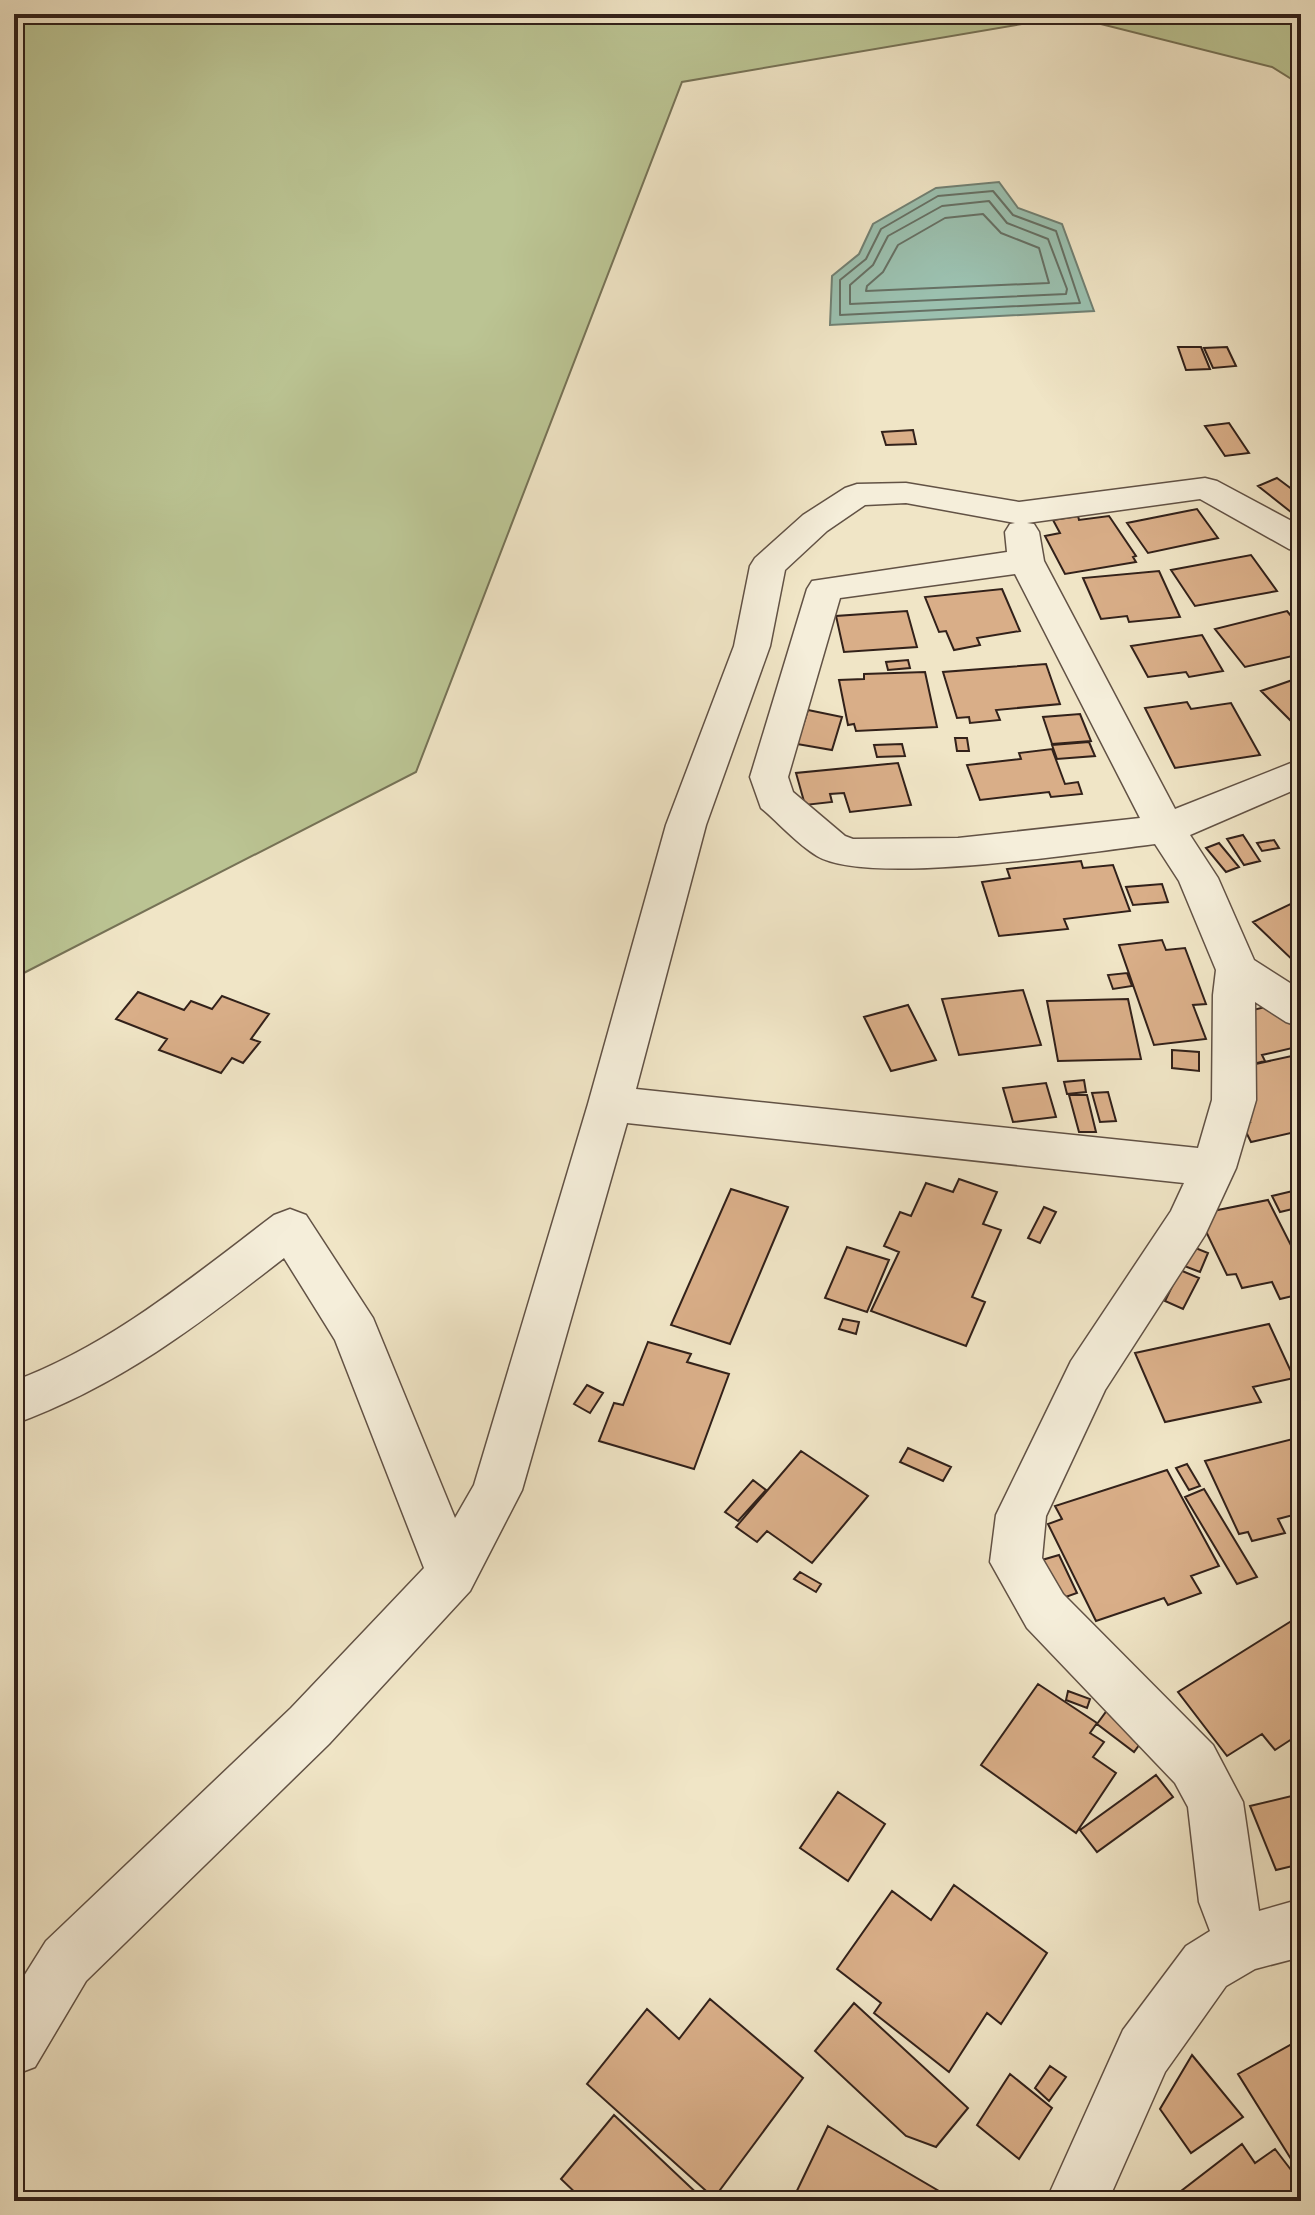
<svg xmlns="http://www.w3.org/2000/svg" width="1315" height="2215" font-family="'Libre Bodoni',serif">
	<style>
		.green { fill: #bbc493; stroke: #767256; stroke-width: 2 }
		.water { fill: #9bc0af; stroke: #718073; stroke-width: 2 }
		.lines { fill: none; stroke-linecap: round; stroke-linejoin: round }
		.shore { stroke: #667064; stroke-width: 2 }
		.building { fill: #d9ae88; stroke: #32211a; stroke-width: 2 }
		.minor-casing { stroke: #625245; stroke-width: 3 }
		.minor { fill: #f5eeda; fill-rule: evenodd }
	</style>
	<rect width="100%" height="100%" fill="#f0e5c6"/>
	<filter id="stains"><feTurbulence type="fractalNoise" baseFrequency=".0025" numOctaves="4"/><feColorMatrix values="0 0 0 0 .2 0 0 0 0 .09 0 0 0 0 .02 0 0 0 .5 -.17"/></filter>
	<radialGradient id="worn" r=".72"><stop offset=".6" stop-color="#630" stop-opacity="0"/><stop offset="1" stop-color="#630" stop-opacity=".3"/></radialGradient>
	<path class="green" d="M14 14H1301V85L1272 67 1069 16 682 82 416 772 14 978Z"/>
	<path class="water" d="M999 182 1018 208 1062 224 1094 311 830 325 832 276 859 254 873 224 936 188Z"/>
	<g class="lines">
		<path class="shore" d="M993 191 1013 215 1056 231 1080 303 840 315V280L866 259 881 229 938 196Z
			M989 201 1007 223 1048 239 1067 289 1066 294 850 304V285L873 265 888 236 942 206Z
			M983 214 1001 233 1039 248 1049 283 866 291 867 286 883 272 898 245 945 218Z"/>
	</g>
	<path class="building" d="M1178 347H1201L1210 369 1186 370Z
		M1227 347 1236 366 1213 368 1204 348Z
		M1229 423 1249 453 1225 456 1205 426Z
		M913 430 916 444 886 445 882 432Z
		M1277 478 1301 496V520L1258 486Z
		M1197 509 1218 538 1148 553 1127 523Z
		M1078 516 1079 520 1109 516 1136 556 1133 557 1136 562 1065 574 1045 536 1060 533 1053 520Z
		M1251 555 1277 591 1195 606 1171 570Z
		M1159 571 1180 617 1129 622 1127 616 1101 619 1083 578Z
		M1002 589 1020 631 977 638 980 645 954 650 946 631 939 632 925 597Z
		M907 611 917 647 844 652 836 616Z
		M1287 611 1301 628V654L1245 667 1215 629Z
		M1202 635 1223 671 1189 677 1186 672 1148 677 1131 646Z
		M908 660 910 668 888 670 886 662Z
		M1046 664 1060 704 996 710 1000 720 970 723 969 717 957 718 943 672Z
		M925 672 937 727 856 731 854 724 848 725 839 680 864 679V674Z
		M1301 677V731L1261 691Z
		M1187 702 1191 709 1231 703 1260 755 1175 768 1145 708Z
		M808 710 842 717 832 750 797 744Z
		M1080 714 1091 741 1052 744 1043 717Z
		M955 738H967L969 751H957Z
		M1089 742 1095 756 1057 759 1052 745Z
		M902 744 905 756 877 757 874 745Z
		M1052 749 1065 784 1078 782 1082 794 1051 797 1049 792 980 800 967 765 1021 759 1019 753Z
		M898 763 911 805 850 812 844 793 830 794 832 802 805 805 796 773Z
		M1243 835 1260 861 1244 865 1227 839Z
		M1274 840 1279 848 1262 851 1257 843Z
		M1219 843 1239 867 1226 872 1206 848Z
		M1081 861 1083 868 1113 865 1130 911 1064 919 1068 929 999 936 982 882 1010 878 1007 869Z
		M1162 884 1168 902 1133 905 1126 887Z
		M1301 899V968L1253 922Z
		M1162 940 1166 950 1185 948 1206 1004 1193 1005 1206 1039 1154 1045 1119 945Z
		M1127 973 1132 986 1113 989 1108 975Z
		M1023 990 1041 1045 959 1055 942 999Z
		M138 992 184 1010 191 1001 212 1009 222 996 269 1014 251 1039 260 1042 243 1063 232 1058 221 1073 159 1050 167 1039 116 1019Z
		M1128 999 1141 1059 1058 1061 1047 1001Z
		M1278 1004 1301 1031V1046L1262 1055 1265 1061 1249 1065 1244 1012Z
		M908 1005 936 1060 891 1071 864 1017Z
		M1172 1050 1199 1052V1071L1172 1068Z
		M1301 1054V1136L1295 1132 1251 1142 1242 1124 1250 1122 1239 1104 1242 1067Z
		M1084 1080 1086 1092 1067 1094 1064 1082Z
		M1046 1083 1056 1117 1013 1122 1003 1088Z
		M1108 1092 1116 1121 1100 1122 1092 1093Z
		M1069 1095H1087L1096 1132H1079Z
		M959 1179 997 1192 983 1224 1001 1230 972 1297 985 1302 966 1346 871 1311 899 1252 884 1246 900 1212 911 1216 926 1183 953 1192Z
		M731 1189 788 1207 730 1344 671 1325Z
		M1301 1189V1207L1280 1212 1272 1196Z
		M1268 1200 1301 1265V1294L1280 1299 1272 1282 1242 1288 1236 1274 1227 1275 1200 1219 1208 1212Z
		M1044 1207 1056 1212 1040 1243 1028 1238Z
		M1188 1245 1208 1253 1200 1272 1179 1264Z
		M847 1247 889 1260 867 1312 825 1298Z
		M1180 1270 1199 1278 1183 1309 1165 1301Z
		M843 1319 859 1322 856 1334 839 1329Z
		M1269 1324 1294 1378 1253 1387 1261 1402 1165 1422 1135 1353Z
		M648 1342 691 1354 687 1362 729 1374 694 1469 599 1441 614 1403 623 1405Z
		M587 1385 603 1393 590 1413 574 1404Z
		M1301 1437V1513L1278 1519 1285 1533 1252 1541 1248 1532 1239 1534 1205 1461Z
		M908 1448 951 1467 943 1481 900 1462Z
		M801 1451 868 1496 812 1563 767 1531 757 1542 736 1527Z
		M1187 1464 1200 1486 1189 1490 1176 1468Z
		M1167 1470 1219 1566 1191 1576 1201 1593 1168 1605 1164 1598 1096 1621 1048 1524 1062 1519 1055 1506Z
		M753 1480 766 1490 738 1521 725 1512Z
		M1204 1489 1257 1577 1237 1584 1185 1497Z
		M1059 1555 1077 1593 1060 1599 1042 1560Z
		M800 1572 821 1584 816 1592 794 1579Z
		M1301 1615V1733L1275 1750 1262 1734 1227 1756 1178 1692Z
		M1038 1684 1097 1723 1090 1733 1104 1742 1093 1757 1116 1773 1076 1833 981 1765Z
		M1068 1691 1090 1699 1087 1708 1066 1700Z
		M1108 1709 1145 1737 1134 1752 1097 1724Z
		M1156 1775 1173 1797 1097 1852 1080 1830Z
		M838 1792 885 1824 848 1881 800 1848Z
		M1300 1794 1301 1864 1276 1870 1250 1806Z
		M954 1885 1047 1953 1001 2024 987 2013 949 2072 874 2013 881 2003 837 1969 892 1891 931 1920Z
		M710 1999 803 2078 714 2198 587 2084 647 2009 679 2039Z
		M854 2003 968 2108 936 2147 906 2136 815 2051Z
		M1301 2039V2164L1296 2167 1238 2074Z
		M1192 2055 1243 2117 1191 2153 1160 2109Z
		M1050 2066 1066 2077 1049 2101 1035 2088Z
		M1010 2074 1052 2108 1019 2159 977 2125Z
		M614 2115 705 2201H584L561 2179Z
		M828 2126 956 2201H792Z
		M1242 2144 1255 2163 1275 2149 1301 2183V2201H1174L1172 2198Z"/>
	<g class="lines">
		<g class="minor-casing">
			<path id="minor" d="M1205 478 1217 481 1301 526V552L1289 549 1200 499 1027 523 1034 524 1039 532 1044 561 1175 809 1301 759V787L1190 835 1218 878 1254 960 1301 990V1027L1286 1022 1255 1002 1256 1100 1236 1168 1205 1235 1105 1390 1046 1516 1042 1558 1063 1594 1213 1745 1243 1802 1259 1911 1301 1899V1957L1255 1969 1226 1986 1165 2072 1108 2201H1046L1123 2030 1186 1946 1210 1931 1199 1902 1188 1807 1175 1783 1027 1628 990 1562 996 1515 1071 1361 1171 1211 1184 1183 627 1123 522 1490 470 1591 329 1744 86 1981 35 2067 14 2075V1992L46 1941 291 1708 424 1568 335 1340 284 1258C197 1326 119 1386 14 1424V1381C111 1345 192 1277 274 1215L290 1209 306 1215 373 1318 455 1518 474 1485 588 1104 666 825 734 646 750 566 755 558 803 515 845 488 857 484 906 483 1019 502ZM906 503 1015 523 1010 524 1005 532 1007 552 812 581 807 589 750 777 761 808C779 823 797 844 817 856 869 887 1088 852 1155 844L1179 881 1216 970 1213 995 1212 1100 1198 1148 636 1089 706 825 770 646 785 570 827 531 865 505ZM1015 574 1140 818 958 838 853 839 845 836 793 792 788 777 840 598Z"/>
		</g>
		<use href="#minor" class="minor"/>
	</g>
	<rect width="1315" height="2215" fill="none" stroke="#f0e5c6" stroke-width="48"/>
	<rect x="16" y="16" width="1283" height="2183" fill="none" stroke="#32211a" stroke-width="4"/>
	<rect x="24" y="24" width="1267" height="2167" fill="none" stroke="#32211a" stroke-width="2"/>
	<rect width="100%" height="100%" filter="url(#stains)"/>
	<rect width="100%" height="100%" fill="url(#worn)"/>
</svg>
